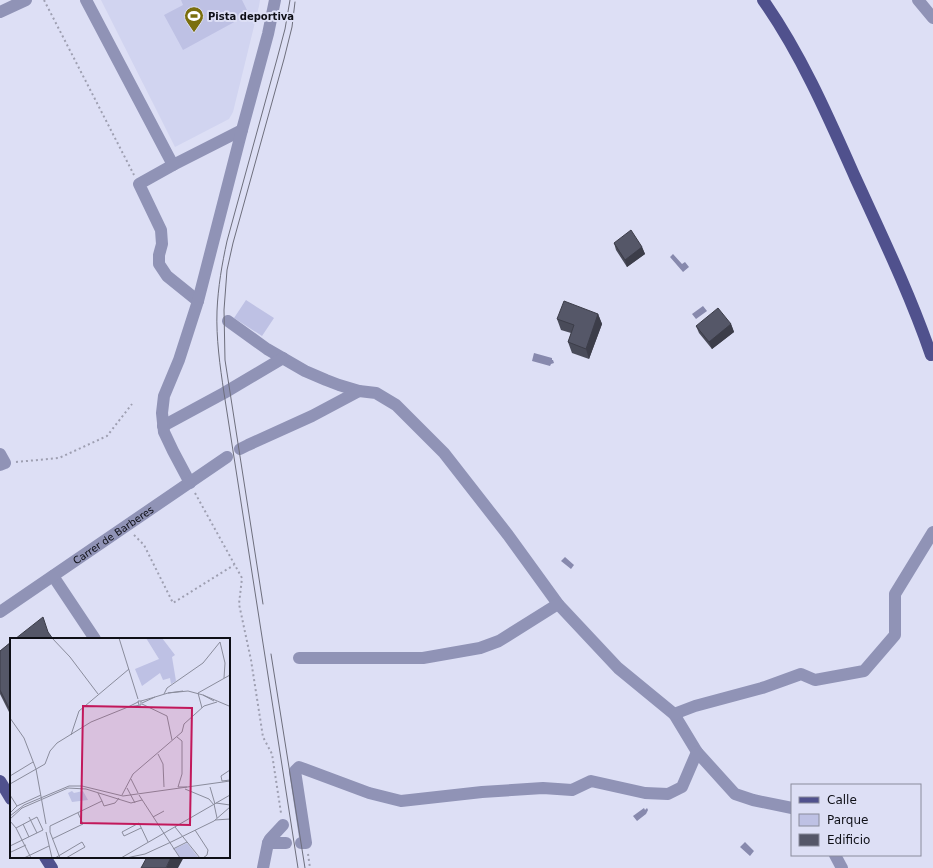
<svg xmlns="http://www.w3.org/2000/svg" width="933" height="868" font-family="'DejaVu Sans',sans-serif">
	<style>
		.built { fill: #d1d4f0 }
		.green { fill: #bec1e4 }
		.water { fill: #8789ad }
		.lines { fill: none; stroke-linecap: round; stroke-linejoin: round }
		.path { stroke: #9e9fb1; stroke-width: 2; stroke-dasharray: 2 3; stroke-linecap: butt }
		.minor { stroke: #9093b6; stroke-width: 12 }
		.major { stroke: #50518d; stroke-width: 12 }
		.tram { stroke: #6d6e7c; stroke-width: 1 }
		.wall { fill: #494b59 }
		.shaded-wall { fill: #3c3d49 }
		.building { fill: #555768; stroke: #3c3d49 }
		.labels { text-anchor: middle; stroke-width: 4; stroke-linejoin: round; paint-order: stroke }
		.poi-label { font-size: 10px; font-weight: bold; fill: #0e0f16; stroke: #dddff5; text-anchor: start }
		.street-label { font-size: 10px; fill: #0e0f16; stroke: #dddff5 }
		.inset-road { fill: none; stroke: #8a8c9c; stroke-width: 1 }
		.view { fill: #c2185b; fill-opacity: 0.15; stroke: #c2185b; stroke-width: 2 }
		.inset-edge { fill: none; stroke: #0e0f16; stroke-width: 2 }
	</style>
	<rect width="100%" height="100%" fill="#dddff5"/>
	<path class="built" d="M101 0H260L259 6 233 112 229 119 175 147Z"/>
	<path class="green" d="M181 0H242L249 14 183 50 164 15 183 5Z
		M246 300 274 318 262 336 234 318Z"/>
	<path class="water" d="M673 254 682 264 685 262 689 267 683 272 670 257Z
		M703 306 707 311 696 319 692 314Z
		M534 353 552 358V360H553L554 363 551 364 550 366 532 361Z
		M565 557 574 565 571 569 561 561Z
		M644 808 645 810 647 808 648 810 646 814 637 821 633 816Z
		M745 842 754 851 750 856 740 847Z"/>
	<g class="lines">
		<path class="path" d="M44 0 134 175
			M16 462 59 458 107 436 132 404
			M195 493 242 578 239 604 251 660 263 737 272 754 281 813
			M134 535 144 545 173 603 234 565
			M308 854 310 868"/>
		<g class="minor">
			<path d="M86 0 173 165 242 130"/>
			<path d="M918 0 933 18"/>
			<path d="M0 12 26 0"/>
			<path d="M173 165 139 184 161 230 162 244 159 255V264L167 276 198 301"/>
			<path d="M228 321 267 349 305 371 326 380 339 385 359 391 376 393 396 405 444 453 508 535 558 604 618 668 674 714 697 752 735 794 753 800 792 808"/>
			<path d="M163 426 224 393 283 358"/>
			<path d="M240 449 248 445 312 416 359 391"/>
			<path d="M0 454 5 463 0 465"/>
			<path d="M190 483 173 451 164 432 162 413 164 396 179 360 198 301 242 130 268 34 275 0"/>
			<path d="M53 576 95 639"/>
			<path id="s1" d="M0 612 227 457"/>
			<path d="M299 658H423L480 648 499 641 558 604"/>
			<path d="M674 714 695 706 762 688 801 674 815 680 864 671 895 635V594L933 532"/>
			<path d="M268 843H286"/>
			<path d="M301 843H306L295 771 299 767 369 793 401 801 482 792 543 788 572 790 591 781 645 793 668 794 682 787 697 752"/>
			<path d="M835 855 842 868"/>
			<path d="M263 868 268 843 270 839 283 825"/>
		</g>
		<path class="major" d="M763 0C801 54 828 116 855 177 882 236 910 294 931 355
			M0 781 11 799
			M45 857 52 868"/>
		<path class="tram" d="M290 0 285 29 277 59 227 241C222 264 218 287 217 311 216 338 220 366 224 393L298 868
			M263 604 225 360 224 310 227 270 233 243 284 59 292 27 295 2
			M271 654 305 868"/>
	</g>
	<path class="wall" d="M614 243 642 247 645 254 627 267 616 250Z
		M598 314 602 324 589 359 572 353 568 342 571 333 561 330 557 319Z
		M731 324 734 332 712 349 699 333 696 326Z
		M11 642V716L0 694V651Z"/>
	<path class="shaded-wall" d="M642 247 645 254 627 267 625 260Z
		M598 314 602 324 589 359 586 349Z
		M731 324 734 332 712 349 709 342Z
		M11 706V713L9 708Z
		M171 857H184L178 868H166Z"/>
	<path class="building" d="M631 230 642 247 625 260 614 243Z
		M564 301 598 314 586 349 568 342 574 325 557 319Z
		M718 308 731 324 709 342 696 326Z
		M43 617 48 632 53 639H15Z
		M11 642V706L9 708 0 690V651Z
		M147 857H171L166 868H141Z"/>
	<defs>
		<g id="stadium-pin" transform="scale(1)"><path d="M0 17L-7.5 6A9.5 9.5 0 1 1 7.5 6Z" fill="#7b6f0d" stroke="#dddff5"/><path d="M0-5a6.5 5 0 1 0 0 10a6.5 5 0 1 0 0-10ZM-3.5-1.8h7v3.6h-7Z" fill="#fff"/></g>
	</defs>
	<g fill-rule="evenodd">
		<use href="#stadium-pin" x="194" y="16"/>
	</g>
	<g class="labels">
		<g class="poi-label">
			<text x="208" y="20">Pista deportiva</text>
		</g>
		<g class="street-label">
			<text dy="4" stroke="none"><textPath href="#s1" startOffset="137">Carrer de Barberes</textPath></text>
		</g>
	</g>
	<g transform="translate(10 638)">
		<rect width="220" height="220" fill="#dddff5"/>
		<path d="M136 0H152L165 17 162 19 166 43 161 46 160 40 153 42 150 35 132 48 125 31 149 21ZM62 153 64 155 73 153 78 162 62 164 58 155ZM177 205 188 219V220H170L164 211Z" fill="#bec1e4"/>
		<path class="inset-road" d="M42 0 60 19 88 56M109 0 128 61M210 4 215 25 214 40M173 53 158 55 178 53 193 57M154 56 157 50 193 25 210 4M145 59 158 55M131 63 145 59 132 65M204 63 193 57 219 68M128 64 118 69 131 67V63H128L129 67M132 66 157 78 162 102M192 70 188 55 220 37M0 80 14 100 26 131 36 186M61 97 69 73 119 31M167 99 172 103V136L168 149H177M148 116 153 126 154 149M220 132 211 138 212 143 220 142M0 138 23 124M121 141 128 155M0 146 35 126 40 113 47 105 81 84 118 69M200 149 205 166M117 150 125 165M175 151 199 161 204 167M0 157 7 168M112 157 123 136 172 94 174 86 194 68 207 64M129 157 170 220M92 163 94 168 105 165 109 160M206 165 220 167M204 166 207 180M0 175 7 168 31 157M0 178 14 167 59 148H72L113 158 220 143M19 179 27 195M143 179 154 173M0 181 12 170 58 150 76 151 121 165 132 162M205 182 220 181M0 183 6 190 21 220M13 186 19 199M40 188 92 163 88 155M40 188V194L50 220M165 189 190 220M6 190 27 179 33 192M131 190 114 198 112 194 129 185 138 204M185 192 198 212 197 217 193 220M36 194 42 220M42 201 73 186 68 175M0 208 33 192M163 211 177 204M1 214 16 207M14 220 39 208M45 220 72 204 75 209 56 220M111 220 220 157M116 220 135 216 159 205 204 183 220 169"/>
		<path class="view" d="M73 68 182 70 180 187 71 185Z"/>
		<rect width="220" height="220" class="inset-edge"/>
	</g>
	<rect x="791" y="784" width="130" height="72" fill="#dddff5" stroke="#8a8c9c"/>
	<rect x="799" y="797" width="20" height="6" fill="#50518d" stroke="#8a8c9c"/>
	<text x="827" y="804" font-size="12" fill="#0e0f16">Calle</text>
	<rect x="799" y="814" width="20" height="12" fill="#bec1e4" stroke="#8a8c9c"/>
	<text x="827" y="824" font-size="12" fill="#0e0f16">Parque</text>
	<rect x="799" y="834" width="20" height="12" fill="#555768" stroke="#8a8c9c"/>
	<text x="827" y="844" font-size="12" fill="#0e0f16">Edificio</text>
</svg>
